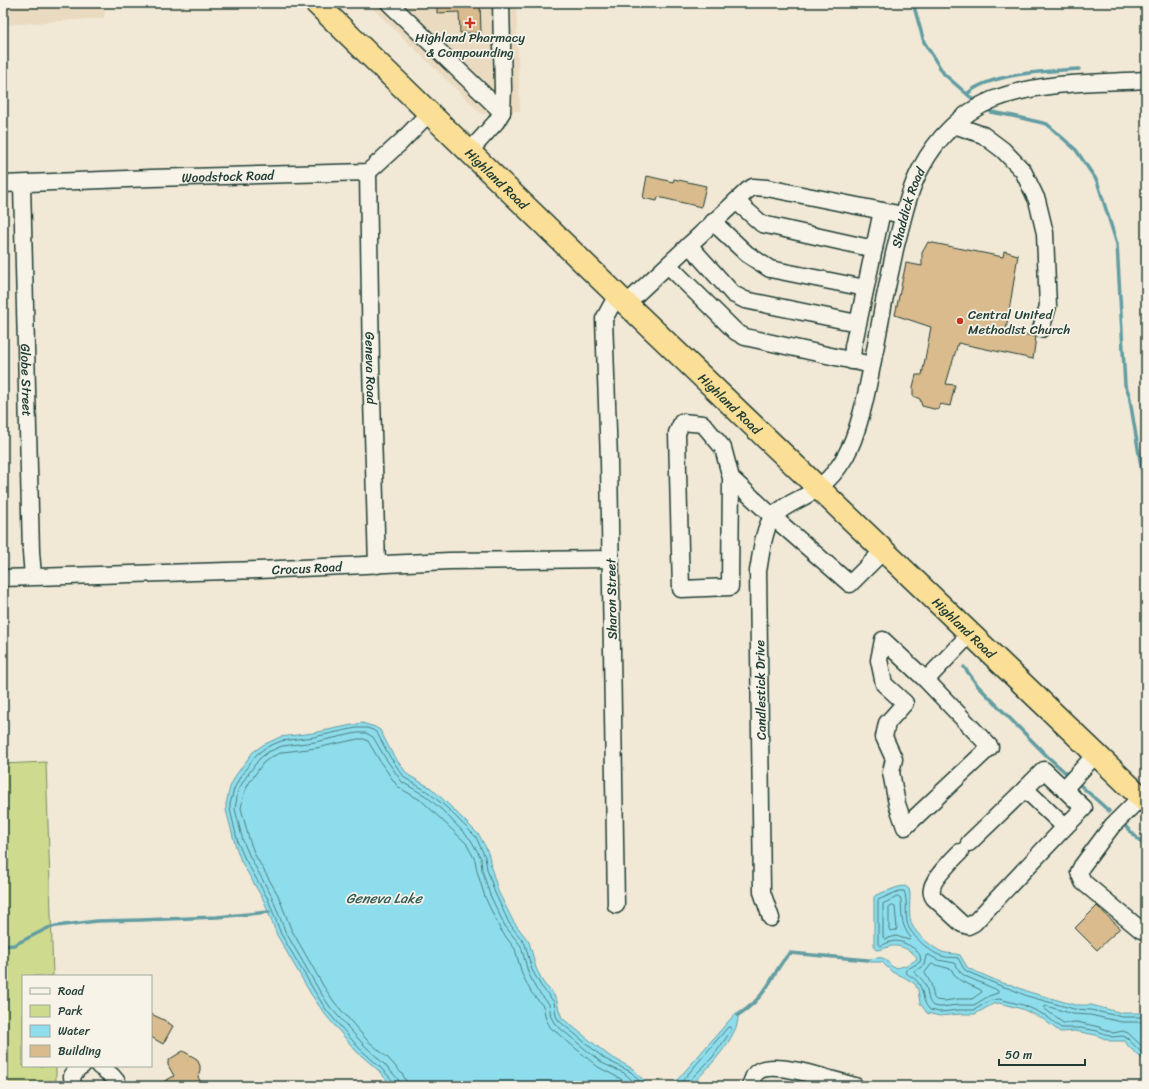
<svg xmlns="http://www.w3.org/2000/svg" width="1149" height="1089" font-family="Sriracha,sans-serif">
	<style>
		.built { fill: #eadac0 }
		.green { fill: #ceda8e; stroke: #768c61 }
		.water { fill: #8eddec; stroke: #629da2 }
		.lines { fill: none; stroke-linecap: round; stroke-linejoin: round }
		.shore { stroke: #4b7d7e; stroke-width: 1 }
		.stream { stroke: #629da2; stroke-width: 3.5 }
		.building { fill: #d9bb8d; stroke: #1f3d34 }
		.minor-casing { stroke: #1f3d34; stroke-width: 19 }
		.highway-casing { stroke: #1f3d34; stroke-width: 25 }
		.minor { stroke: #f7f3e8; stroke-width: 16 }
		.highway { stroke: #fbdf96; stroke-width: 22 }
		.poi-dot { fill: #c8321e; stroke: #f7f3e8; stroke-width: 1.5 }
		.labels { text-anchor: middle; stroke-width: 3.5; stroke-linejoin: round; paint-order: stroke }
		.poi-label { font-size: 13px; fill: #1f3d34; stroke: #f7f3e8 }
		.street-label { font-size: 13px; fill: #1f3d34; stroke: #f7f3e8 }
		.water-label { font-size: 14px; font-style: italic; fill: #355d59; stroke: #f7f3e8 }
	</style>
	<rect width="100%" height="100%" fill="#f1e8d6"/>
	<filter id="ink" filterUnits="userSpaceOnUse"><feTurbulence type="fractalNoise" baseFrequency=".025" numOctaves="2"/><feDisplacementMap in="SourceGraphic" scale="8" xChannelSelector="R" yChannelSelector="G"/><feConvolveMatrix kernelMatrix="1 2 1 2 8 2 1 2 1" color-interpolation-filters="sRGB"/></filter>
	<g filter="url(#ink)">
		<path class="built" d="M3 3H106L104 18 3 25Z
			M367 3H516L520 111 482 114Z"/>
		<path class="green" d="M46 762 53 976H23V1066H56V1086H3V764Z"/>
		<path class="water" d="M362 723 375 727 380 730 393 755 408 775 431 788 448 804 479 835 486 848 489 856 491 867 498 891 513 921 529 942 536 968 544 984 552 992 557 1001 559 1010 562 1018 608 1055 633 1069 649 1086H392L377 1069 356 1051 324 1013 311 994 277 935 264 901 241 861 235 844 226 810V804L230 787 236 775 253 752 263 745 280 737 313 733Z
			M905 886 909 889 910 894C910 903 908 916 912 925 916 934 933 948 942 952 948 954 954 953 960 955L967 967 970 969 1002 983 1012 985 1029 992 1075 1005H1091L1122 1013H1146V1062L1129 1047 1125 1041H1110L1096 1035 1075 1031 1060 1032 1043 1019 1035 1015 1022 1009 999 1003 993 1004 975 1014H960L940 1016 927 1013 920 1003 918 990 915 984 904 977 892 972 882 962H870L868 960 869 959C873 959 878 957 882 958 887 959 888 963 891 966 897 971 912 963 917 959 916 953 903 946 896 946 889 945 883 950 876 950L874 947V897L876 895 898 887Z
			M738 1014C741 1035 705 1072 690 1086H672L734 1015Z"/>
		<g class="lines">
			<path class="shore" d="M898 897 901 899C902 915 900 924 911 938L909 940 896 936 885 939 883 937V904Z
				M893 906 895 907 897 929 896 930 890 931 889 929V908Z
				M929 955 938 960 955 963 960 972 965 976 995 989 998 991V993L989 996 974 1005H959L940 1007 933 1006C927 1000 929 995 926 987 924 980 919 977 914 972L924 965 926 956Z
				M932 964 951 969 956 977 961 981 981 990 982 992 972 999H958L944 1001 936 1000 934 998 931 984 925 973Z
				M1146 1017H1122L1091 1010 1074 1009 1027 996 1011 989 1001 986 968 972 964 969 958 958C952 957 945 958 939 955 929 951 909 934 907 922 905 912 908 900 904 891H899L878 900V944L880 946C885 944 891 941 896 941 905 942 924 951 920 962L906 970 905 972C909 976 916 978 919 984 925 994 921 1000 930 1010L940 1012 960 1010H974L991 1000 999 999 1023 1005 1037 1011 1046 1016 1061 1028H1081L1098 1031 1112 1037 1122 1036 1126 1037 1146 1057
				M1146 1022H1122L1090 1015 1073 1014 1046 1006 1044 1007 1045 1009 1063 1023 1077 1022 1099 1027 1113 1033 1123 1031 1128 1033 1146 1050
				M395 1086 394 1082 380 1067 359 1048 327 1011 315 992 281 934 268 899 245 859 238 843 230 809V804L234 789 240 777 256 755 265 748 281 741 314 737 356 728H367L373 730 377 733 390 757 405 778 428 792 446 807 476 837 485 857 487 869 495 893 509 923 525 944 532 970 541 986 554 1002 556 1016 559 1021 605 1059 631 1072 644 1086
				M400 1086 398 1079 383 1063 363 1044 330 1007 319 990 285 931 272 897 250 857 243 841 235 809 238 791 244 780 259 759 268 752 282 746 315 742 357 733H366L373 737 386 759 402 782 426 796 442 810 471 840 481 858 482 870 490 895 505 926 521 946 528 972 536 989 549 1004 551 1017 555 1024 602 1063 624 1073 631 1079 637 1086
				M406 1086V1081L403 1075 388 1058 367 1040 335 1003 324 987 291 929 278 895 255 855 249 839 241 808 244 793 249 783 263 763 271 757 283 752 316 748 358 739H364L368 741 381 763 398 787 422 801 466 843 475 860 477 871 485 897 500 929 515 949 522 974 531 992 543 1006 546 1019 550 1027 598 1067 621 1079 629 1086
				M678 1086 728 1027H731V1031L712 1058 688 1082 687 1086"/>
			<path class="stream" d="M913 3 924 42 944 74 976 102
				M967 94C989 73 1049 71 1079 69
				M985 108 991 112 1013 116 1047 124 1076 150 1097 181 1117 244 1125 385 1129 394 1146 496
				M964 667 978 686 1047 756 1066 773
				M1080 785 1109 811
				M1124 825 1146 847
				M3 946 14 945 48 928 56 926 97 921 141 920 217 917 269 912
				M738 1015C751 1007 759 999 767 987 775 975 780 962 790 953L868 960"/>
		</g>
		<path class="building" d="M437 3H480L481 33H460L459 12 437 13Z
			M647 176 673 182 674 179 706 186 701 207 658 197 657 201 643 198Z
			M928 242 1003 257 1004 251 1018 255 1006 330 1036 337 1033 359 958 343 946 384 955 385 950 406 940 404 938 410 922 406 920 399 913 396V387L916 375H922L931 327 895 315 906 263 922 266V253Z
			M1097 906 1120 928 1097 950 1075 928Z
			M151 1014 164 1020 173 1026 163 1044 151 1037Z
			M183 1051 197 1059 200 1066V1071L198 1077 203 1086H156L174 1076 168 1065V1062L170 1059Z"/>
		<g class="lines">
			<g class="minor-casing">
				<g id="minor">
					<path d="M389 3 502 112"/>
					<path d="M954 125 983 135 1003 150 1023 171 1037 200 1045 233 1047 284 1048 306 1041 329"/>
					<path d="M469 152 496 122 502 112 503 89 501 3"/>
					<path id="s1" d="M368 172 371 366 377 565"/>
					<path id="s2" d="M3 184 152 178 368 172 401 142 429 113"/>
					<path id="s3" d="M22 184 31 552 33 576"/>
					<path d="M736 201 762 224 874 249"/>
					<path d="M713 222 747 254 770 269 865 288"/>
					<path d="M689 245 733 294 745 300 857 323"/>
					<path d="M668 265 736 332 745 337 872 365"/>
					<path d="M626 304 748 190 753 187 767 188 903 215"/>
					<path d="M852 361 853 347 882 211"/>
					<path d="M731 478 730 587 681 589 677 433 682 422 703 424 723 448 731 478 773 517 850 584 883 551"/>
					<path id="s4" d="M3 578 259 570 449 561 611 559"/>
					<path d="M926 680 990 747 905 827 897 804 891 772 894 759 884 737 887 723 905 703 884 684 879 660 883 640 926 680 970 634"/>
					<path d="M1064 789 1044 770 1025 789 1065 827 1084 808 1064 789 1096 754"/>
					<path d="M1141 797 1112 826 1082 866 1079 872 1083 882 1141 930 1146 931"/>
					<path d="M969 843 1025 789"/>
					<path d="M960 852C953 859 932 880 932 889 931 892 932 895 934 898L962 924 968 926 974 923 1065 827"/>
					<path d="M616 905 609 460 604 319 617 295"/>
					<path id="s5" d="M771 918 762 892 758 571C761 556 763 528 773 517 785 503 804 499 818 488 834 476 846 458 853 440 864 411 869 380 875 350 881 315 888 280 896 245 903 219 908 192 921 168 936 139 961 113 992 100 1040 81 1095 83 1146 80"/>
					<path d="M99 1066C107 1072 115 1076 119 1086"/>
					<path d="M73 1086 72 1076 79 1067 82 1066"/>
					<path d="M750 1086C752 1082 753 1075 757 1072 773 1059 835 1081 855 1086"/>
				</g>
			</g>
			<g class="highway-casing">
				<g id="highway">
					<path id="s6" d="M316 3 617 295 1146 802"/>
				</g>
			</g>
			<use href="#minor" class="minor"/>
			<use href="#highway" class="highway"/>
		</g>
	</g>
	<g class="poi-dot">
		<path d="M468 17h4v4h4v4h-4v4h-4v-4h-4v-4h4z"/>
		<circle cx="960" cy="321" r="4"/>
	</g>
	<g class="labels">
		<g class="poi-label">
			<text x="470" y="42">Highland Pharmacy<tspan x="470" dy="15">&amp; Compounding</tspan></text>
			<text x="968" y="319" text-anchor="start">Central United<tspan x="968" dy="15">Methodist Church</tspan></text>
		</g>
		<g class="street-label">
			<text dy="5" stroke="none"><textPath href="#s2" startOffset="225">Woodstock Road</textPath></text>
			<text dy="5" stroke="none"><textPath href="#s6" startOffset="252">Highland Road</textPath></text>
			<text dy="5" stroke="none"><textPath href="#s5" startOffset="758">Shaddick Road</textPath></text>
			<text dy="5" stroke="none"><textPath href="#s1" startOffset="196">Geneva Road</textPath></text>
			<text dy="5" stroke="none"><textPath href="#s3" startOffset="196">Globe Street</textPath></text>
			<text dy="5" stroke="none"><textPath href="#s6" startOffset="576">Highland Road</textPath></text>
			<text dy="5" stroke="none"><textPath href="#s4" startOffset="304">Crocus Road</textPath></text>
			<text transform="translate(611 599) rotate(-91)" y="5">Sharon Street</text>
			<text dy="5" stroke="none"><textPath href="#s6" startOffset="900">Highland Road</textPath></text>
			<text transform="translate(760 690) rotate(-91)" y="5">Candlestick Drive</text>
		</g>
		<g class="water-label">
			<text x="384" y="903">Geneva Lake</text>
		</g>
	</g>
	<rect width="1149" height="1089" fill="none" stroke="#f7f3e8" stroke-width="16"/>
	<rect x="8" y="8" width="1133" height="1073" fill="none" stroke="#1f3d34" stroke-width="1.5" filter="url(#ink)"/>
	<rect x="22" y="975" width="130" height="92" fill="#f7f3e8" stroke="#a1aaa0"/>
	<rect x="30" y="988" width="20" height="6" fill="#f7f3e8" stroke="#a1aaa0"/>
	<text x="58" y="995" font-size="12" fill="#1f3d34">Road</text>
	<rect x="30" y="1005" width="20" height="12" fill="#ceda8e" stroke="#a1aaa0"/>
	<text x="58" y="1015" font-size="12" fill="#1f3d34">Park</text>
	<rect x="30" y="1025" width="20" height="12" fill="#8eddec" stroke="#a1aaa0"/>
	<text x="58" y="1035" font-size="12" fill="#1f3d34">Water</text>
	<rect x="30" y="1045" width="20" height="12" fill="#d9bb8d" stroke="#a1aaa0"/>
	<text x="58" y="1055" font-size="12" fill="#1f3d34">Building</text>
	<path d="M999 1059v6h86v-6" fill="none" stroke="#1f3d34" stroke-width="2"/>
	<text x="1005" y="1059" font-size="12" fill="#1f3d34" stroke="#f7f3e8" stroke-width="3" paint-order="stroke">50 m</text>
</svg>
